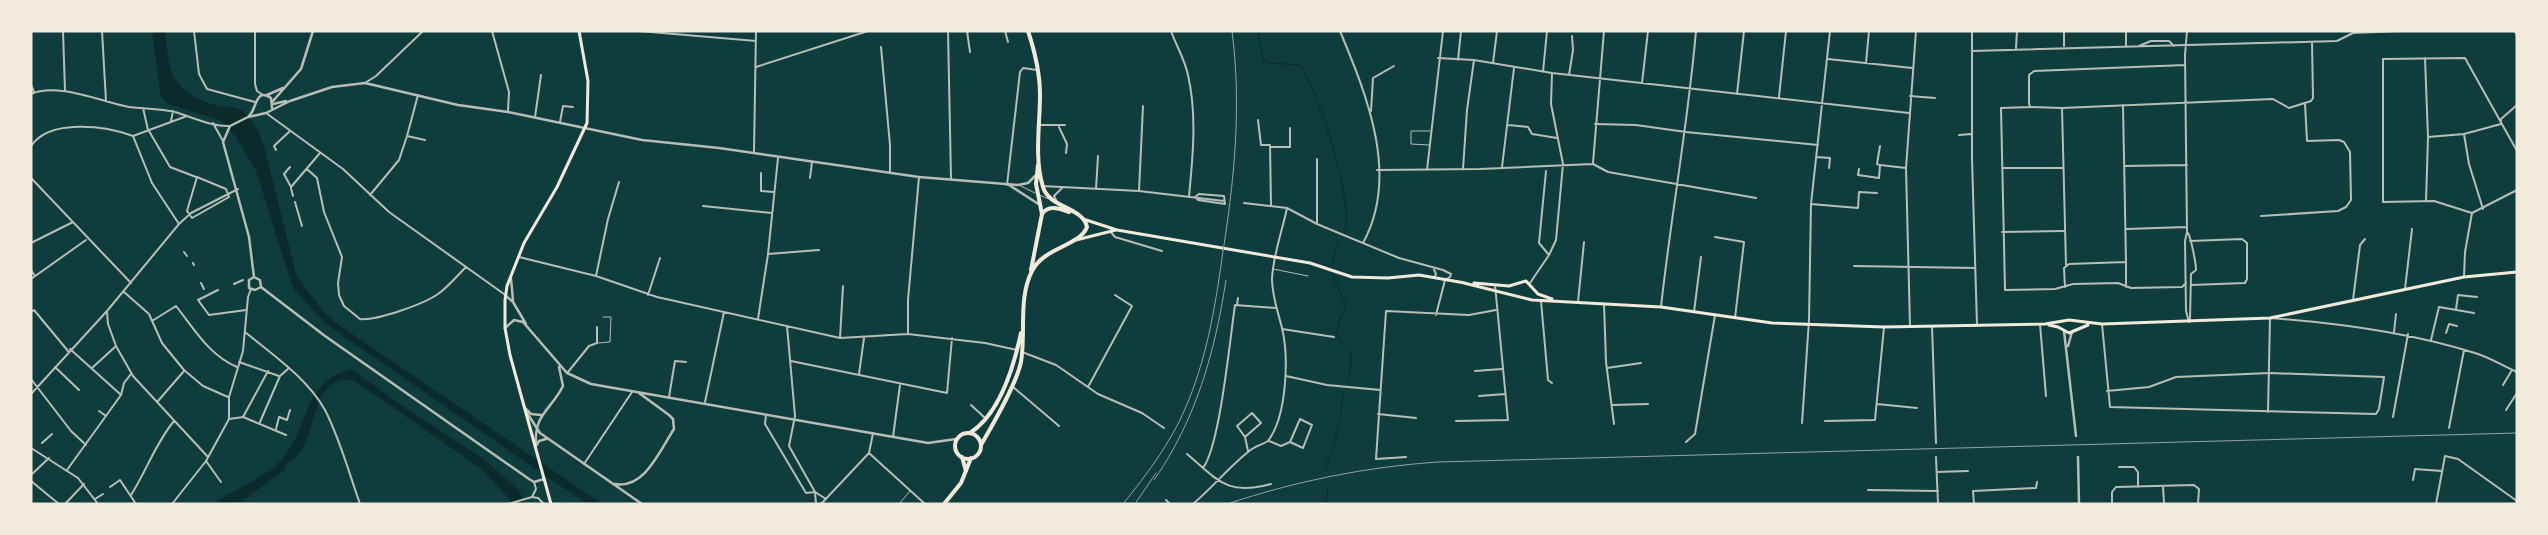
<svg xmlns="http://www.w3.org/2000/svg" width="2548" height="535" font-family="'Sofia Sans Condensed',sans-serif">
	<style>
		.water { fill: #0a2a2b }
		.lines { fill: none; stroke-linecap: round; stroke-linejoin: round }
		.stream { stroke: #0a2a2b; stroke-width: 1 }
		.service { stroke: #b8beb3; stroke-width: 1 }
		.pedestrian { stroke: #b8beb3; stroke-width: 2 }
		.minor { stroke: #b8beb3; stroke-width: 2 }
		.tertiary { stroke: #b8beb3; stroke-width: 2.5 }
		.secondary { stroke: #f1e9da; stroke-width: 3 }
		.primary { stroke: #f1e9da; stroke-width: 4 }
		.rail { stroke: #97a49c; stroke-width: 1 }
	</style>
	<rect width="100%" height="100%" fill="#0f3d3e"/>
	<path class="water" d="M152 31H165C169 73 171 91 214 105 222 108 233 105 241 110 254 119 260 135 265 149L297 277 324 312 339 325 602 504H588L553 481 346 338 325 323 293 288 256 171 236 137 220 120 168 104 161 97Z
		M351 369 403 406 485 460 519 490 525 504H511L508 497 479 467 353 380C310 373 317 440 295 458 292 461 288 462 285 465L286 469 240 502 214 504C237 487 265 479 284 457 310 424 303 382 351 369Z"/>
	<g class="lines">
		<path class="stream" d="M1258 31 1263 60 1268 63 1301 65C1319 96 1354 200 1345 234
			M1339 242C1326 269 1334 280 1346 304 1343 315 1336 322 1338 335 1339 342 1345 345 1349 351 1355 360 1349 373 1346 383
			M1325 469 1334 445 1341 412 1343 391
			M1326 504 1328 486"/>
		<path class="service" d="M1429 145 1411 144V131H1430
			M1019 185 1035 193
			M1039 195 1049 199
			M1273 269 1308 276
			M598 343 610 342 611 317H603
			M899 504 910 491"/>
		<path class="pedestrian" d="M149 131 170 167 196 177
			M197 177 226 189 229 197 192 218 187 211Z
			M31 178 131 283
			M152 183 179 224
			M31 243 73 222
			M184 252 187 256
			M193 263 194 265
			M31 270 35 276
			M31 279 86 240
			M201 283 204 289
			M234 284 243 280
			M218 290 198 300 209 315 246 310
			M124 292 149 314 162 343 184 370 203 386 228 397
			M107 311 108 324 116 346 133 376 208 457
			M31 312 34 310 68 351
			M152 321 176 306C195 330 209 355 237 367
			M70 349 120 394
			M239 362 279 376
			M55 367 79 390
			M92 368 116 346
			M280 376 289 368
			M31 379 71 431 86 445
			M31 394 107 311 179 224 191 213 238 189
			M158 401 184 371
			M99 411 106 416
			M243 417 268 371
			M229 419 243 417 286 435
			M260 422 280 376
			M276 429 279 417 287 420 290 410
			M42 443 52 434
			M31 448 78 478 98 504
			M206 461 221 482
			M67 470 121 395 124 383 131 374
			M31 475 49 458
			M31 481 59 504
			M110 487 120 480 136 504
			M131 495C147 470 155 444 174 421
			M95 499 103 494
			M65 504 84 484"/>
		<path class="minor" d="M63 31 65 91
			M102 31 106 101
			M194 31 199 74 207 89 255 102
			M255 31V84L257 91 263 95
			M492 31 509 92 508 111
			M639 31 756 41
			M948 31 951 179
			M967 31 970 52
			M1005 31 1008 42
			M1171 31C1176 45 1185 60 1188 75 1197 114 1193 156 1189 196
			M1340 31C1367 96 1400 176 1363 243
			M1972 31V159L1977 325
			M2064 31V46
			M2126 31V47
			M2187 31 2185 55 2187 232 2185 241 2186 311 2189 322
			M2139 46 2151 41H2169L2174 46
			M881 47 890 145V172
			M2016 48 2017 31
			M1972 51 2337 41 2353 33 2401 31
			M1438 58 1474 60 1552 73 1909 113
			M2425 58 2428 137 2426 201
			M1828 59 1912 68
			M1458 60 1461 31
			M1493 63 1497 31
			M1866 63 1869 31
			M2185 65 2034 71 2029 75V103L2030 107 2062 108 2273 99 2289 108 2311 101 2313 98 2312 42
			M756 67 868 31
			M1543 72 1547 31
			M1569 75 1573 50 1572 36
			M365 83 376 76 423 31
			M1642 83 1648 31
			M31 85 34 92
			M31 94C57 82 102 102 129 107 144 109 160 108 175 112 192 117 212 127 230 126
			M1737 94 1744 31
			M1910 96 1935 98
			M1779 97 1786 31
			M2123 105 2126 262
			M2031 107 2001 108 2005 290 2055 289 2073 284 2118 283 2131 288 2182 287 2186 283
			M143 108 148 130
			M2062 108 2066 265
			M1371 111 1373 78 1394 66
			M266 113 343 169 389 212 504 294
			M535 117 541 75
			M1258 120 1261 145H1270L1271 205
			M171 121 173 111
			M560 122 563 106 573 107
			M213 123 223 141
			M1595 124 1636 125 1686 132 1818 145
			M1040 125H1065
			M1508 125 1528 127 1532 134 1557 138
			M1059 127 1067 144 1066 153
			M2464 134 2469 164 2483 209
			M1959 135 1971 134
			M133 136 187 116
			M133 136 152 183
			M407 136 418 95
			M2428 137 2464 134 2501 124V119L2517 105
			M31 146C50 118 106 126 133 136
			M1880 146 1877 164 1880 165
			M1270 147H1290V128
			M276 150 274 146 290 131
			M754 152 756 31
			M1817 157 1830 158 1829 168
			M1317 159V224
			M1593 163 1604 31
			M2124 166 2187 165
			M290 167 284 174 291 187 320 153
			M1502 167 1514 68
			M2003 168H2063
			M307 169 317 178 324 212 342 257 338 283 339 295 344 306 360 319C376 321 424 304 438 294 448 287 457 276 466 267
			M1463 169 1467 110 1474 60
			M1859 169 1858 175 1879 178 1880 165 1906 168
			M1377 170 1480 169 1593 164 1608 172 1756 198
			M1427 170 1443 31
			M1546 171 1539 243 1549 255
			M761 173V191L773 192
			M810 178 812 162
			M1007 185 1020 72 1023 68 1037 70
			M1042 186 1139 191 1224 201
			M291 188 293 196
			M1096 189 1098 156
			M1139 191 1143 106
			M1199 194 1224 196 1225 204 1198 200 1195 197Z
			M370 195 399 160 407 136 425 140
			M295 202 302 226
			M1057 202 1054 196 1062 188
			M1244 203 1287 208 1317 224 1399 258 1443 270 1451 274 1450 277 1445 280 1436 315
			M1811 204 1858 208 1859 192 1877 193
			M703 206 772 213
			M2472 213 2434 201 2383 202V59L2465 58 2517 151
			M2472 213 2517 190
			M2261 216 2338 211 2346 207 2351 200 2350 152 2344 142 2339 140 2307 141 2305 103
			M2126 229 2187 227
			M1110 231 1115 237 1162 251
			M2002 232 2064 231
			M2188 233C2191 238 2196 263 2196 270L2191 274 2190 319
			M1715 237 1744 242 1735 318
			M2190 241 2242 239 2247 243V279L2245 283 2191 285
			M768 254 819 250
			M519 257 596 276 657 297 840 338 908 334 985 343 1017 350
			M1854 266 1975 268
			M1433 267 1436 274 1434 278
			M596 276 608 219 619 182
			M2464 277 2465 252 2472 213
			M1530 283 1549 255 1556 240 1563 164 1551 104 1552 73
			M2065 287 2064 268 2069 264 2126 262V287
			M2405 289 2412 229
			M648 295 660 258
			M2353 300 2360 245 2365 239
			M1541 301 1548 380 1552 383
			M1578 302 1584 242
			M1604 304 1606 362 1614 424
			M1237 305 1238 298
			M1661 307C1671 215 1688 124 1696 31
			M2456 309 2458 295 2477 297
			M1694 312 1701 257
			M758 319 768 254 778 158
			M2040 324 2046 396
			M2102 324 2110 407 2376 414 2379 409 2384 377 2270 373 2176 377 2149 387 2107 391
			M787 326 795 416 789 446 815 492 816 504
			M1910 326 1906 168 1916 31
			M1932 326 1936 443
			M1282 329 1334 337
			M245 332C273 355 307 378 325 410 340 439 349 473 360 504
			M2394 332 2396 314
			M2446 333 2449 324 2457 326
			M908 334V300L919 177
			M840 338 843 286
			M2431 340 2439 307 2474 313
			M1022 352 1056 365 1098 394 1142 413 1164 428
			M791 361 947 393 952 338
			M1607 368 1641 363
			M1475 371 1502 369
			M568 372 589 346 597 343V327
			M859 374 864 338
			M1286 376 1327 385 1380 390
			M2503 385 2512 370
			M1013 387 1059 426
			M1088 387 1132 306 1115 295
			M1479 396 1505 394
			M669 397 675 361 686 362
			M705 402 724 312
			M1877 404 1917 408
			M971 405 985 418
			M1612 405 1648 404
			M2506 410 2517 393
			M2268 412 2270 318C2340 323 2408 332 2475 353 2489 357 2503 366 2517 372
			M1378 414 1416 418
			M766 415 765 424 806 493 815 492 826 499
			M2393 417 2408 334
			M1456 421 1508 420 1495 285
			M1825 421 1875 420 1884 327
			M1802 423 1809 320 1811 204 1830 31
			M2449 428 2464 350
			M893 437 900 385
			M1245 437 1237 426 1252 413 1261 423 1245 437 1248 451
			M1269 441 1281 446 1290 442 1300 419 1312 425 1303 448 1290 442
			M1686 442 1695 434 1715 315
			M869 453 925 504
			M1187 454C1219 481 1227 496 1271 484
			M1406 457 1376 459 1386 311 1469 315 1496 310
			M1936 457 1938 504
			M584 464 632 392
			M2119 467H2134L2138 472V487
			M1203 468C1220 446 1230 338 1235 305L1276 308
			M1937 472 1968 471
			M2413 480 2415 469 2442 471
			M2163 486 2164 504
			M1868 490 1938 491
			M532 497 538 498 544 504
			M1166 500 1170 504
			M172 504 206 461 229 419V397L243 351 248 297 251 289
			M508 504 532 497 536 489 534 482
			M821 504 869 453 873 433
			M1193 504C1213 487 1228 468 1248 452 1254 446 1262 445 1268 441 1287 416 1289 357 1282 328 1278 312 1272 296 1272 279 1273 255 1282 232 1287 208
			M1274 504H1286
			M1974 504 1973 491 2036 488 2037 482
			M2112 504V492L2116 487 2194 485 2199 489 2198 504
			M2436 504 2445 456 2458 459 2517 501"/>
		<path class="tertiary" d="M267 95 283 88
			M273 101 301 69 313 31
			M273 104 286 101
			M249 116C257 109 255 87 271 98L272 108
			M1009 185 1040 205
			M254 277 249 237 223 142 230 126 248 117 266 113 290 101 332 87 365 83 458 105 508 112 642 140 719 148 919 177 1018 185 1028 183 1035 176
			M254 277 249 280V288L255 290 261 287
			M254 277 260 280 261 287
			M511 279 513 300
			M261 287 325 336 529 479 534 482 544 479
			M505 295 513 302 526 324
			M505 328 514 320 523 322 567 373 591 384 928 443 956 439
			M2064 331 2076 436
			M2068 346 2072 332
			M525 408 531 414 541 415
			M527 413 540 433 642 504
			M536 444C534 414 551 410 563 386L559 367
			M537 445 539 441 546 439
			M2078 457 2079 504
			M615 484C645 489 660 450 674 429L673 419 669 415 639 393"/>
		<path class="secondary" d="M1083 219 1117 230 1310 263 1352 277 1388 278 1419 275 1465 283
			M1076 240 1116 230
			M1464 283 1532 300 1661 307 1772 323 1884 327 2045 324 2069 320 2102 324
			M1474 283 1509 286 1526 281 1538 294 1552 299
			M2102 324 2270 318 2464 277 2517 272
			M2049 325 2058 327 2069 333 2088 325
			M551 504 510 355 505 328V300L507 286 524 243 557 187 587 123 588 81 579 31"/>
		<path class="primary" d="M2516 31 2517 33
			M1042 214C1049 204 1060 209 1069 212
			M1031 270 1042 214 1036 184 1038 165
			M970 433C1000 414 1014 366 1021 333
			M955 446a13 13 0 1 1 26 0a13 13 0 1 1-26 0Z
			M981 445C993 424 1016 385 1021 362 1026 333 1018 298 1032 271 1044 247 1080 246 1087 227 1083 207 1049 208 1043 187 1034 158 1040 125 1040 95 1040 74 1035 52 1028 31
			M962 457 966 471
			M944 504 961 483 971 458"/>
		<path class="rail" d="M1154 480C1196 420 1215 352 1226 280
			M1123 504C1147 474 1170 444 1185 409 1206 361 1215 309 1222 258 1234 182 1242 108 1232 31
			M1135 504 1156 473
			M1227 504C1296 481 1366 467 1438 462L2517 433"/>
	</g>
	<rect width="2548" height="535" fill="none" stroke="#f1e9da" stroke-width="65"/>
</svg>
